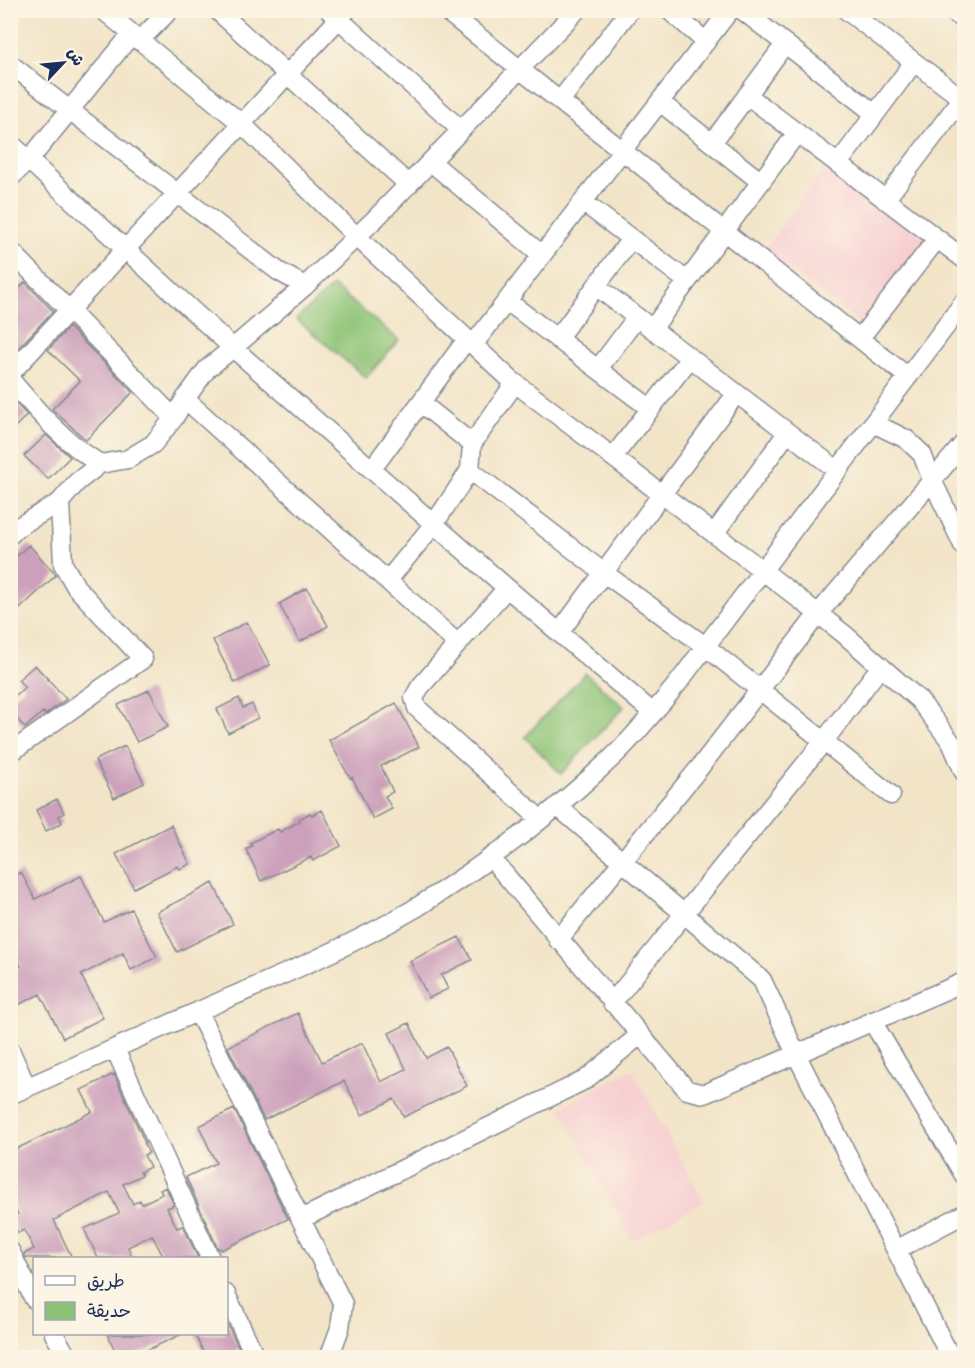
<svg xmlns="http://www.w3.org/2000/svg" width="975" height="1368" font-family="'Indie Flower','Playpen Sans Arabic',sans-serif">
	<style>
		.built { fill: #f7cfd2 }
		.green { fill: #8dc376; stroke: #54796a; stroke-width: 1.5 }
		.building { fill: #cca0bb }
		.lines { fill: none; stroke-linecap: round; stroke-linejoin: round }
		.minor-casing { stroke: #868a92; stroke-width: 21 }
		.minor { stroke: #fff; stroke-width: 18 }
	</style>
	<rect width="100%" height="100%" fill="#fcf5e5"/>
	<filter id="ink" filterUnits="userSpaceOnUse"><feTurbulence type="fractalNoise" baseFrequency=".0167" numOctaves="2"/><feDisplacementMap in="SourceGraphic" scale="12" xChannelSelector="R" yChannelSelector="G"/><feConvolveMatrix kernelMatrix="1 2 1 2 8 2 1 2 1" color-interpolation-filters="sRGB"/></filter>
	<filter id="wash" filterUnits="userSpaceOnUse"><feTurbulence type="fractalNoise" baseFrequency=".008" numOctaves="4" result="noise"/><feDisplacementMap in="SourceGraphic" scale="24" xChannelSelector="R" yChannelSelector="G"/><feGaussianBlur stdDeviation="1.35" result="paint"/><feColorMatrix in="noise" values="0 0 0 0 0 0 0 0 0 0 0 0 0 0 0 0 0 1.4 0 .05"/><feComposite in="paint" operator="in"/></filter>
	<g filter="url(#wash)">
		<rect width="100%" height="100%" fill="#f2e4c7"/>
		<path class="built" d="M827 165 927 240 863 325 764 250Z
			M632 1069 704 1202 632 1240 560 1108Z"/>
		<path class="green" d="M333 286 399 340 366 378 296 319Z
			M585 673 624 707 561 774 525 737Z"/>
		<g id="blocks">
			<path class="building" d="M25 282 53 311 10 357V298Z
				M69 327 133 392 86 440 52 409 80 381 48 350Z
				M10 397 27 415 10 432Z
				M46 435 70 457 48 479 24 456Z
				M29 545 56 575 10 618V562Z
				M307 588 328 626 300 642 279 604Z
				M247 622 270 665 235 683 213 640Z
				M35 665 66 699 45 715 43 712 25 728 10 711V700L25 687 18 680Z
				M149 690 168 727 137 742 118 705Z
				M239 698 243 708 252 704 258 718 228 733 217 709Z
				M396 703 419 747 381 766 393 792 385 796 392 809 373 819 352 777 350 778 329 740Z
				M125 746 144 783 114 798 95 760Z
				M57 799 64 813 59 816 62 823 46 831 36 810Z
				M322 810 341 846 313 861 311 857 261 881 246 849 252 846 250 843 278 829 280 832 300 821 299 819 310 813 312 815Z
				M171 825 190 864 180 869 178 866 134 888 116 854Z
				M21 872 35 899 81 876 104 922 131 909 157 957 131 970 123 953 81 975 103 1018 63 1038 40 994 10 1009V971L21 966 10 945V878Z
				M213 883 233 924 177 952 157 912Z
				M459 937 472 960 441 975 448 989 429 998 410 961Z
				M298 1013 322 1062 362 1043 381 1082 406 1069 389 1033 409 1023 426 1058 447 1047 467 1086 404 1117 394 1099 362 1115 344 1081 264 1120 228 1047Z
				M114 1074 145 1143 144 1144 149 1153 144 1155 150 1167 140 1172 142 1175 123 1184 133 1204 140 1200 142 1204 162 1194 160 1190 166 1187 174 1205 167 1208 177 1228 183 1226 198 1258H164L152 1235 128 1247 133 1258H98L84 1229 119 1213 109 1192 54 1220 72 1258H26L24 1254 34 1249 24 1230 18 1233 11 1217 18 1214 10 1200V1152L92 1112 81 1090Z
				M234 1109 288 1219 221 1250 220 1248 218 1249 186 1177 216 1163 199 1126Z
				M226 1322 239 1348 224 1358H206L195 1334H226Z
				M107 1334H182L130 1358H119Z"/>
		</g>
	</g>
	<g filter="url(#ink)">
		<use href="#blocks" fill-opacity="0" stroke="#868a92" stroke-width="1.5"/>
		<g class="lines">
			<g class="minor-casing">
				<path id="minor" d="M103 10 242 124 357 237 511 380 762 570 844 634 919 700 951 742 964 772
					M217 10 409 185
					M329 10 461 130
					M445 10 908 377
					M577 10 376 218 305 286 233 348 507 588 653 713
					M669 10 706 42
					M742 10 875 114
					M846 10 964 100
					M951 10 964 20
					M139 41 170 10
					M10 64 278 271 305 286
					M747 95 964 259
					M560 101 630 10
					M660 102 761 182
					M10 143 233 348 207 369 185 399 458 644
					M712 143 785 44
					M431 162 542 255
					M838 164 914 62
					M10 178 29 160 131 35
					M885 200 964 96
					M583 202 687 281
					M10 250 174 418 185 399
					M596 286 837 470
					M507 301 651 409
					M652 329 797 133
					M860 338 937 239
					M557 339 631 239
					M473 345 730 10
					M598 369 637 317
					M10 374 347 10
					M10 379C37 411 64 442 100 464
					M421 403 472 444
					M873 423 906 439 922 454 932 480 964 547
					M613 457 690 358
					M372 469 467 339
					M470 470 604 573 705 646 891 795
					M714 534 787 433
					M10 535 18 527 60 502 77 482 100 464 128 459 153 444 174 418
					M388 580 434 524 470 470 472 444 515 383
					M507 588 420 687 414 698 417 708 540 819
					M559 633 736 394
					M10 753 143 659 76 587 63 564 60 502
					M557 806 762 980 796 1054 951 1358
					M491 858 687 1090 704 1094 964 982
					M558 940 700 767 818 614 964 443
					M612 1003 824 741 881 666
					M198 1012 343 1304 340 1328 329 1358
					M872 1021 964 1175
					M115 1049 210 1258
					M10 1050 27 1088
					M10 1095C82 1063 154 1031 226 999 290 972 354 944 414 909 480 868 545 820 602 767 630 742 654 712 678 683L964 302
					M301 1219 585 1080 640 1035
					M896 1250 964 1214
					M10 1251 34 1299
					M226 1294 253 1352 243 1358
					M54 1334 68 1358"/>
			</g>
			<use href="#minor" class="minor"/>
		</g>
	</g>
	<rect width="975" height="1368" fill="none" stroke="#fcf5e5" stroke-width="36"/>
	<rect x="33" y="1257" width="195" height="78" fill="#fcf5e5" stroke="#a2a6af" stroke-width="1.5"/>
	<rect x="45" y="1276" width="30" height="9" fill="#ffffff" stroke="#a2a6af" stroke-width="1.5"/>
	<text x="87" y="1287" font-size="18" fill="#1b2f5e">طريق</text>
	<rect x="45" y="1302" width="30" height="18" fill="#8dc376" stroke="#a2a6af" stroke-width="1.5"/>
	<text x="87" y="1317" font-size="18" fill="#1b2f5e">حديقة</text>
	<g transform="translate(63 63) rotate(64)" stroke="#fcf5e5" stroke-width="4.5" paint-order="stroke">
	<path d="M0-4.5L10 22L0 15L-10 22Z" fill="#1b2f5e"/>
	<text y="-9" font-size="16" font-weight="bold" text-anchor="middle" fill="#1b2f5e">ش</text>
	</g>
</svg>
